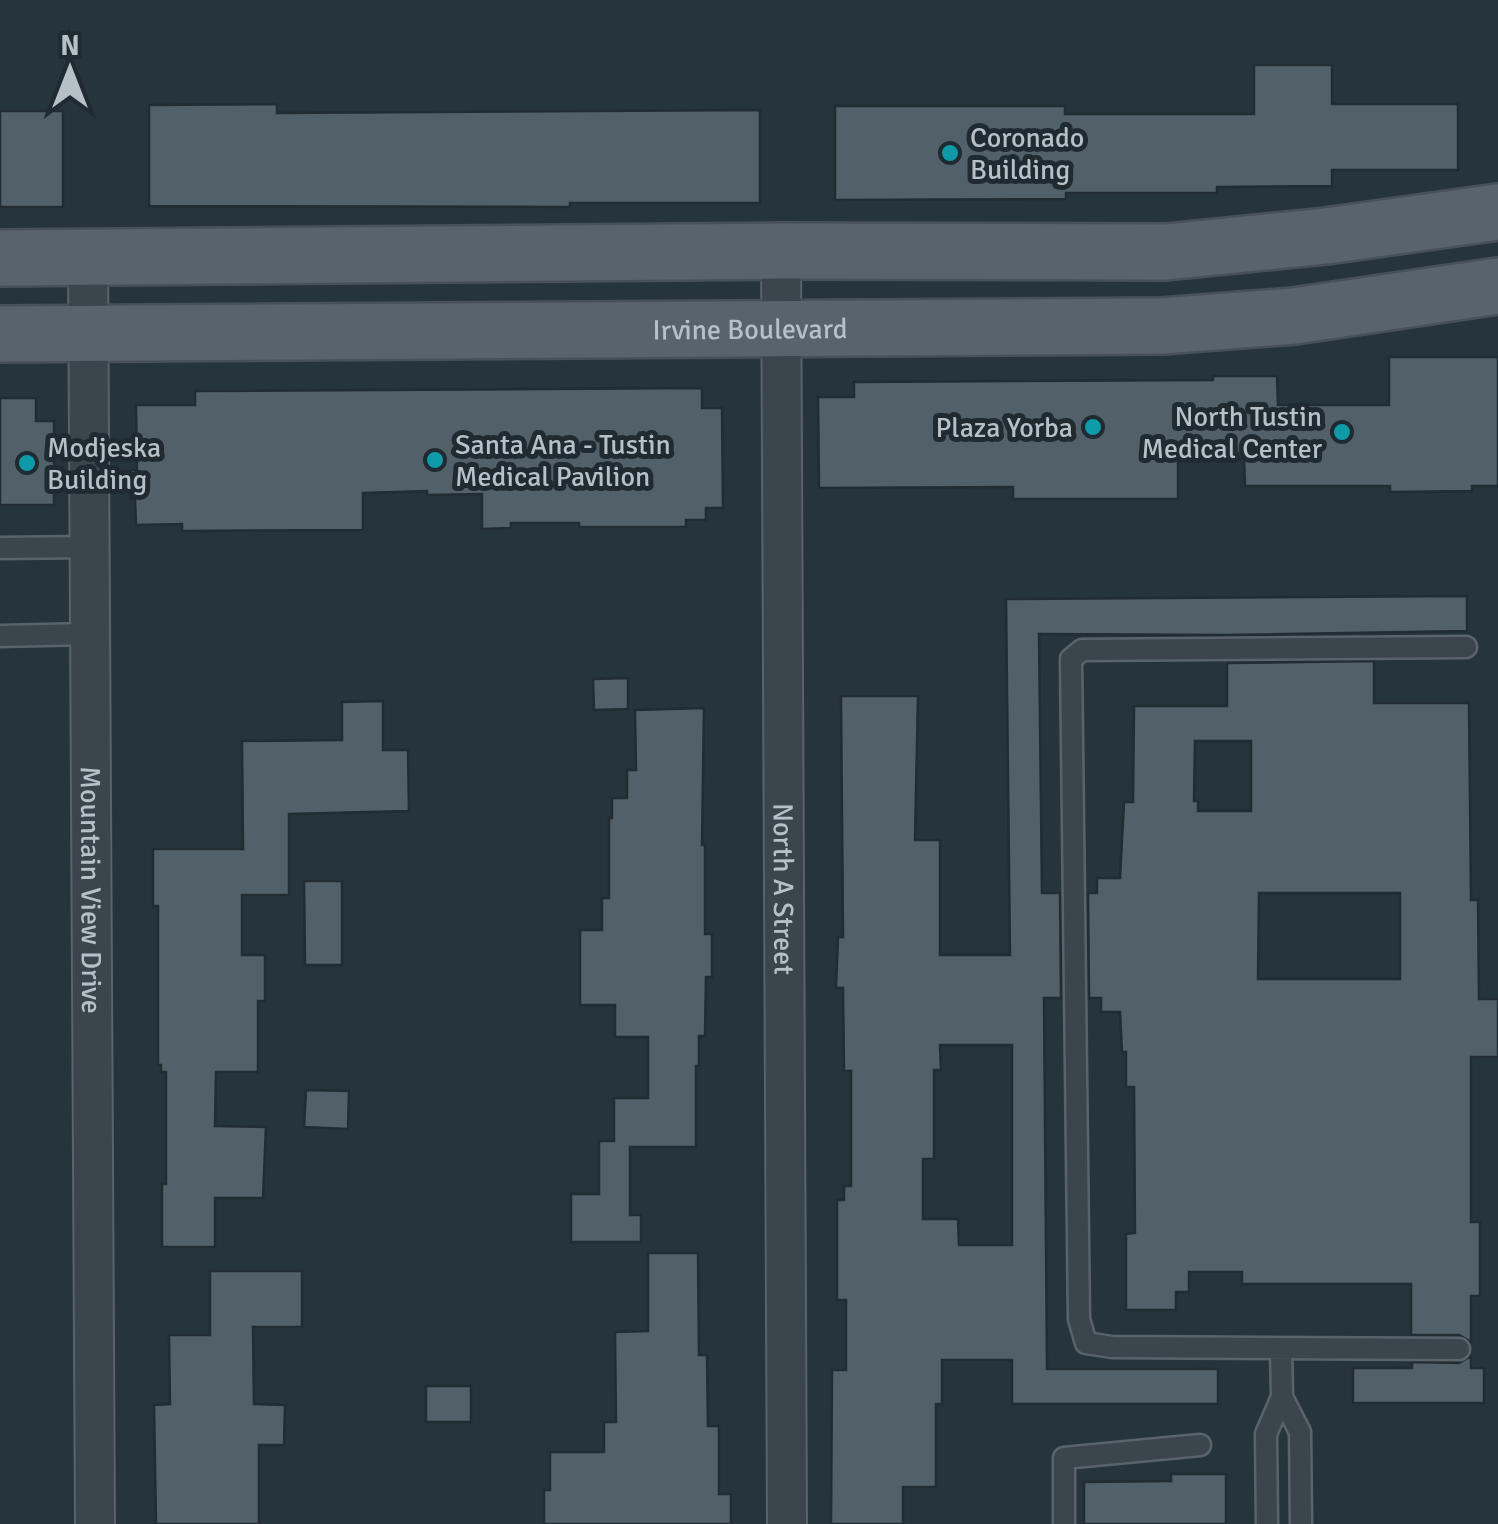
<svg xmlns="http://www.w3.org/2000/svg" width="1498" height="1524" font-family="Signika,sans-serif">
	<style>
		.building { fill: #526169; stroke: #212c33; stroke-width: 2.5; fill-rule: evenodd }
		.lines { fill: none; stroke-linecap: round; stroke-linejoin: round }
		.service-casing { stroke: #58636a; stroke-width: 25 }
		.minor-casing { stroke: #58636a; stroke-width: 42 }
		.primary-casing { stroke: #465158; stroke-width: 60 }
		.service { stroke: #3a454c; stroke-width: 20 }
		.minor { stroke: #3a454c; stroke-width: 38 }
		.primary { stroke: #58646c; stroke-width: 55 }
		.culture-dot { fill: #0f9aa8; stroke: #1f2a31; stroke-width: 4 }
		.labels { text-anchor: middle; stroke-width: 10; stroke-linejoin: round; paint-order: stroke }
		.poi-label { font-size: 28px; fill: #b6c0c7; stroke: #1f2a31; text-anchor: start }
		.street-label { font-size: 28px; fill: #b6c0c7; stroke: #1f2a31 }
	</style>
	<rect width="100%" height="100%" fill="#26343c"/>
	<path class="building" d="M1254 65H1332V104H1458V170H1332V186L1217 187V193H1066V199L835 200V106H1065V114H1254Z
		M277 104V113L760 110V203H570V207L149 206V105Z
		M0 111H63V207H0Z
		M1389 357H1498V486H1472V491L1390 492V486H1245L1244 458 1178 459V499H1013V487L819 488 818 397H854V382L1213 380V376H1277L1278 405H1389Z
		M702 388V408H722L723 508H706V520H686V527H579V523H511V528L482 529V494L427 495V491L363 493V530L182 531V524L136 525 135 499H131V470H137L136 405H195V391Z
		M0 398H36V421H54V505H0Z
		M1467 596V631L1227 635 1039 634 1042 893H1060L1061 998H1044L1047 1369H1218V1404H1012V1360H942V1404H936V1487H903V1524H831L832 1370H846V1300H837V1200H844V1186H851V1071H844L843 988H836L838 937H843L841 696H918L915 840H940V955H1010L1006 599ZM940 1045H1012V1245H959L958 1219H923V1159H934V1070H941Z
		M1374 661V703H1469L1471 900H1478L1479 999H1498V1057H1471V1222H1480V1296H1471V1342L1459 1335H1411V1284H1242V1272H1189V1292H1176V1310H1126V1234L1135 1233 1134 1087H1126V1052H1122L1120 1012H1101V998H1089L1088 893H1097V878H1120L1124 802H1133L1134 706H1227V663ZM1195 741H1251V811H1198V801H1194ZM1259 893H1400V979H1258Z
		M628 678V709L594 710 593 679Z
		M383 701V750H408L409 811 289 814V895H242V955H265V1001H258V1072H216L215 1126 266 1127 263 1198H215V1247H162V1184H166V1072H161V1065H158V906H153V849H243L242 741 342 740V702Z
		M704 708 702 845H705V934H712V977H706L705 1036H699V1066H696V1147H630V1215H641V1242H571V1194H599V1141H614V1098H648V1037H615V1005H580V930H602V898H609V818H612V798H627V770H636L635 710Z
		M304 881H342V965H305Z
		M306 1090 349 1091 348 1129 304 1127Z
		M648 1253H698L699 1355H707L708 1426H719V1494H731V1524H544V1490H550V1452H604V1422H616L615 1332 648 1331Z
		M210 1271H302V1327H253L254 1404 285 1405 284 1445H259V1524H156L154 1405 170 1404 169 1335H210Z
		M1471 1356V1368H1484V1403H1353V1368H1412V1362L1459 1363Z
		M426 1386H471V1422H426Z
		M1171 1474H1226V1524H1084V1482L1171 1481Z"/>
	<g class="lines">
		<g class="service-casing">
			<path id="service" d="M0 548 88 547
				M0 636 89 634
				M1459 1349 1112 1347 1086 1343 1079 1319 1071 659 1082 650 1466 647
				M1282 1397 1300 1432 1301 1524
				M1064 1524V1458L1200 1445
				M1267 1524 1266 1434 1282 1397 1281 1349"/>
		</g>
		<g class="minor-casing">
			<g id="minor">
				<path id="s1" d="M781 251 787 1524"/>
				<path id="s2" d="M88 258 95 1524"/>
			</g>
		</g>
		<g class="primary-casing">
			<g id="primary">
				<path d="M0 258 781 251 1166 252 1326 236 1498 212"/>
				<path id="s3" d="M0 334 1162 326 1294 316 1498 286"/>
			</g>
		</g>
		<use href="#service" class="service"/>
		<use href="#minor" class="minor"/>
		<use href="#primary" class="primary"/>
	</g>
	<g class="culture-dot">
		<circle cx="950" cy="153" r="10"/>
		<circle cx="1093" cy="427" r="10"/>
		<circle cx="1342" cy="432" r="10"/>
		<circle cx="435" cy="460" r="10"/>
		<circle cx="27" cy="463" r="10"/>
	</g>
	<g class="labels">
		<g class="poi-label">
			<text x="970" y="147">Coronado<tspan x="970" dy="32">Building</tspan></text>
			<text x="1322" y="426" text-anchor="end">North Tustin<tspan x="1322" dy="32">Medical Center</tspan></text>
			<text x="1073" y="437" text-anchor="end">Plaza Yorba</text>
			<text x="455" y="454">Santa Ana - Tustin<tspan x="455" dy="32">Medical Pavilion</tspan></text>
			<text x="47" y="457">Modjeska<tspan x="47" dy="32">Building</tspan></text>
		</g>
		<g class="street-label">
			<text dy="10" stroke="none"><textPath href="#s3" startOffset="750">Irvine Boulevard</textPath></text>
			<text dy="10" stroke="none"><textPath href="#s1" startOffset="638">North A Street</textPath></text>
			<text dy="10" stroke="none"><textPath href="#s2" startOffset="632">Mountain View Drive</textPath></text>
		</g>
	</g>
	<g transform="translate(70 70)" stroke="#1f2a31" stroke-width="8" paint-order="stroke">
	<path d="M0-8L18 38L0 25L-18 38Z" fill="#b6c0c7"/>
	<text y="-15" font-size="28" font-weight="bold" text-anchor="middle" fill="#b6c0c7">N</text>
	</g>
</svg>
